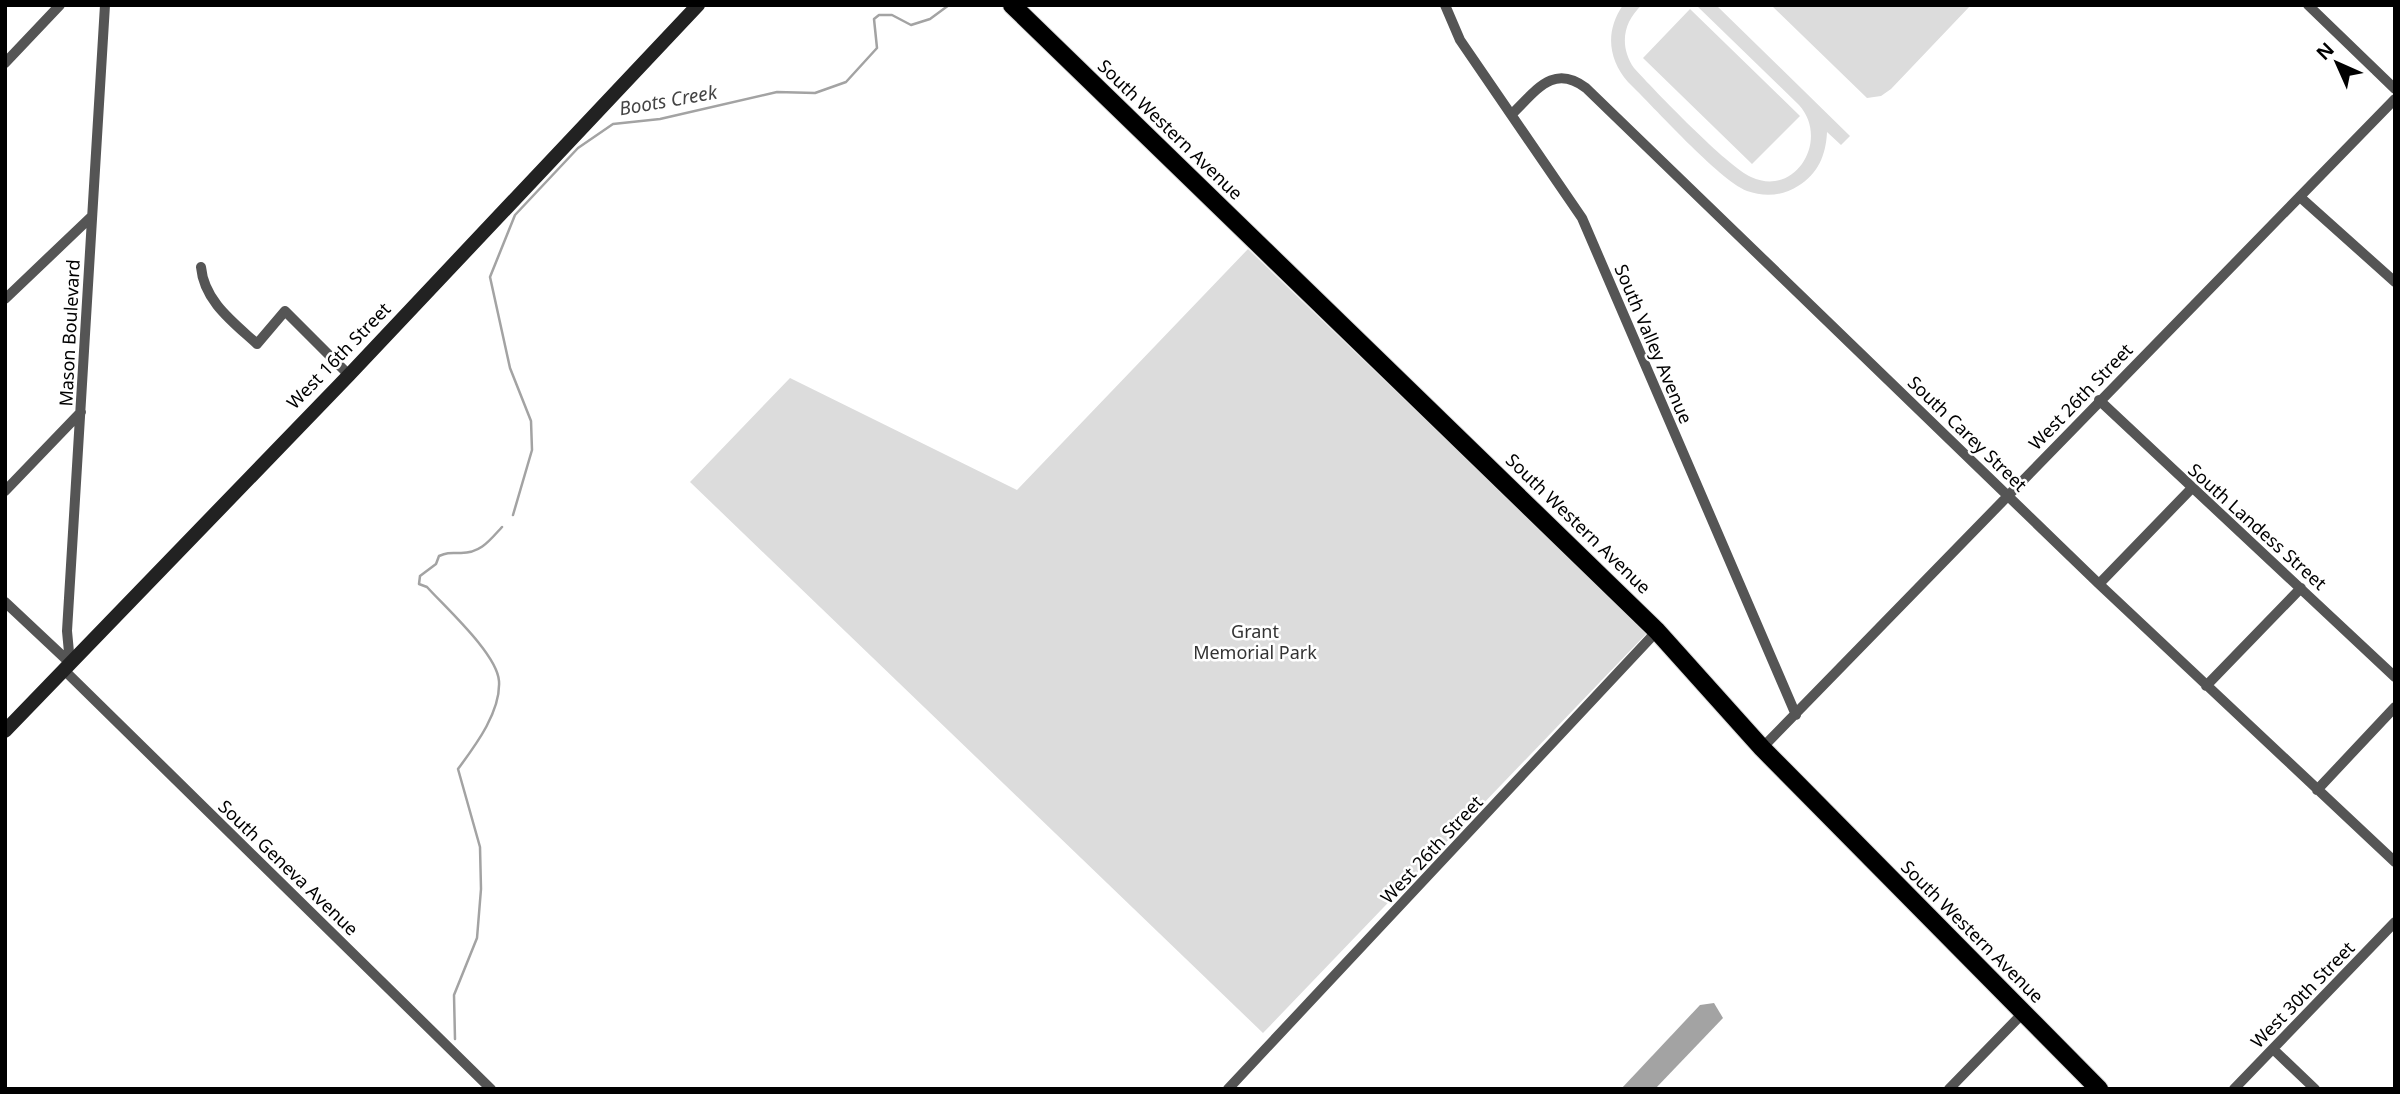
<svg xmlns="http://www.w3.org/2000/svg" width="2400" height="1094" font-family="'Noto Sans',sans-serif">
	<style>
		.green { fill: #dcdcdc }
		.water { fill: #a3a3a3 }
		.lines { fill: none; stroke-linecap: round; stroke-linejoin: round }
		.stream { stroke: #a3a3a3; stroke-width: 2.5 }
		.highway-casing { stroke: #dbdbdb; stroke-width: 20 }
		.street { stroke: #555; stroke-width: 10 }
		.secondary { stroke: #222; stroke-width: 14 }
		.highway { stroke: #000; stroke-width: 18 }
		.labels { text-anchor: middle; stroke-width: 5; stroke-linejoin: round; paint-order: stroke }
		.street-label { font-size: 18px; fill: #000; stroke: #fff }
		.park-label { font-size: 18px; fill: #333; stroke: #fff }
		.water-label { font-size: 19px; font-style: italic; fill: #444; stroke: #fff }
	</style>
	<rect width="100%" height="100%" fill="#fff"/>
	<path class="green" d="M1623 5H1642C1623 22 1619 46 1634 68 1654 90 1728 167 1751 177 1796 198 1830 139 1799 105L1696 5H1716L1850 136 1841 145 1827 132C1826 155 1818 174 1798 186 1783 196 1764 197 1747 191 1718 179 1654 107 1628 82 1608 59 1605 31 1623 5Z
		M1771 5H1971L1891 89 1881 96 1867 98Z
		M1690 9 1800 116 1752 164 1643 58Z
		M1248 249 1647 633 1263 1033 690 482 790 378 1017 490Z"/>
	<path class="water" d="M1714 1003 1723 1018 1655 1089H1621L1700 1005Z"/>
	<g class="lines">
		<path class="stream" d="M513 515 532 450 531 421 510 368 490 277 515 215 578 148 613 124 660 119 777 92 815 93 846 82 877 48 874 19 879 15H892L911 25 930 19 949 5
			M455 1039 454 995 477 938 481 889 480 847 458 769C475 746 501 712 499 681 497 654 446 608 427 587L419 584 420 576 436 564 439 556C448 552 451 553 461 553 481 553 490 540 502 527"/>
		<g class="highway-casing">
			<path id="highway" d="M1012 5 1657 631 1762 748 2099 1089"/>
		</g>
		<path class="street" d="M1445 5 1460 40 1582 218 1796 715
			M2308 5 2395 89
			M5 63 60 5
			M1512 114C1536 91 1553 63 1586 88L2099 584 2395 862
			M2300 197 2395 282
			M201 267C204 301 233 322 257 344L285 311 349 375
			M5 299 92 216
			M2099 400 2395 677
			M5 491 81 412
			M2099 584 2191 489
			M5 602 70 663
			M70 663 67 631 105 5
			M64 670 491 1089
			M2206 686 2301 588
			M1762 748 2395 99
			M2317 790 2395 707
			M2273 1049 2315 1089
			M1228 1089 1657 631
			M1949 1089 2023 1013
			M2234 1089 2395 922"/>
		<path class="secondary" d="M5 731 349 375 698 5"/>
		<use href="#highway" class="highway"/>
	</g>
	<g class="labels">
		<g class="street-label">
			<text transform="translate(1170 130) rotate(44)" y="6">South Western Avenue</text>
			<text transform="translate(70 333) rotate(-87)" y="6">Mason Boulevard</text>
			<text transform="translate(1653 344) rotate(67)" y="6">South Valley Avenue</text>
			<text transform="translate(339 356) rotate(-46)" y="6">West 16th Street</text>
			<text transform="translate(2081 397) rotate(-46)" y="6">West 26th Street</text>
			<text transform="translate(1967 434) rotate(44)" y="6">South Carey Street</text>
			<text transform="translate(1578 524) rotate(44)" y="6">South Western Avenue</text>
			<text transform="translate(2257 527) rotate(42)" y="6">South Landess Street</text>
			<text transform="translate(1432 850) rotate(-47)" y="6">West 26th Street</text>
			<text transform="translate(288 868) rotate(44)" y="6">South Geneva Avenue</text>
			<text transform="translate(1972 932) rotate(45)" y="6">South Western Avenue</text>
			<text transform="translate(2303 995) rotate(-46)" y="6">West 30th Street</text>
		</g>
		<g class="park-label">
			<text x="1255" y="638">Grant<tspan x="1255" dy="21">Memorial Park</tspan></text>
		</g>
		<g class="water-label">
			<text transform="translate(668 100) rotate(-10)" y="7">Boots Creek</text>
		</g>
	</g>
	<rect width="2400" height="1094" fill="none" stroke="#000000" stroke-width="14"/>
	<g transform="translate(2337 63) rotate(315)" stroke="#ffffff" stroke-width="5" paint-order="stroke">
	<path d="M0-5L12 26L0 18L-12 26Z" fill="#000000"/>
	<text y="-10" font-size="19" font-weight="bold" text-anchor="middle" fill="#000000">N</text>
	</g>
</svg>
